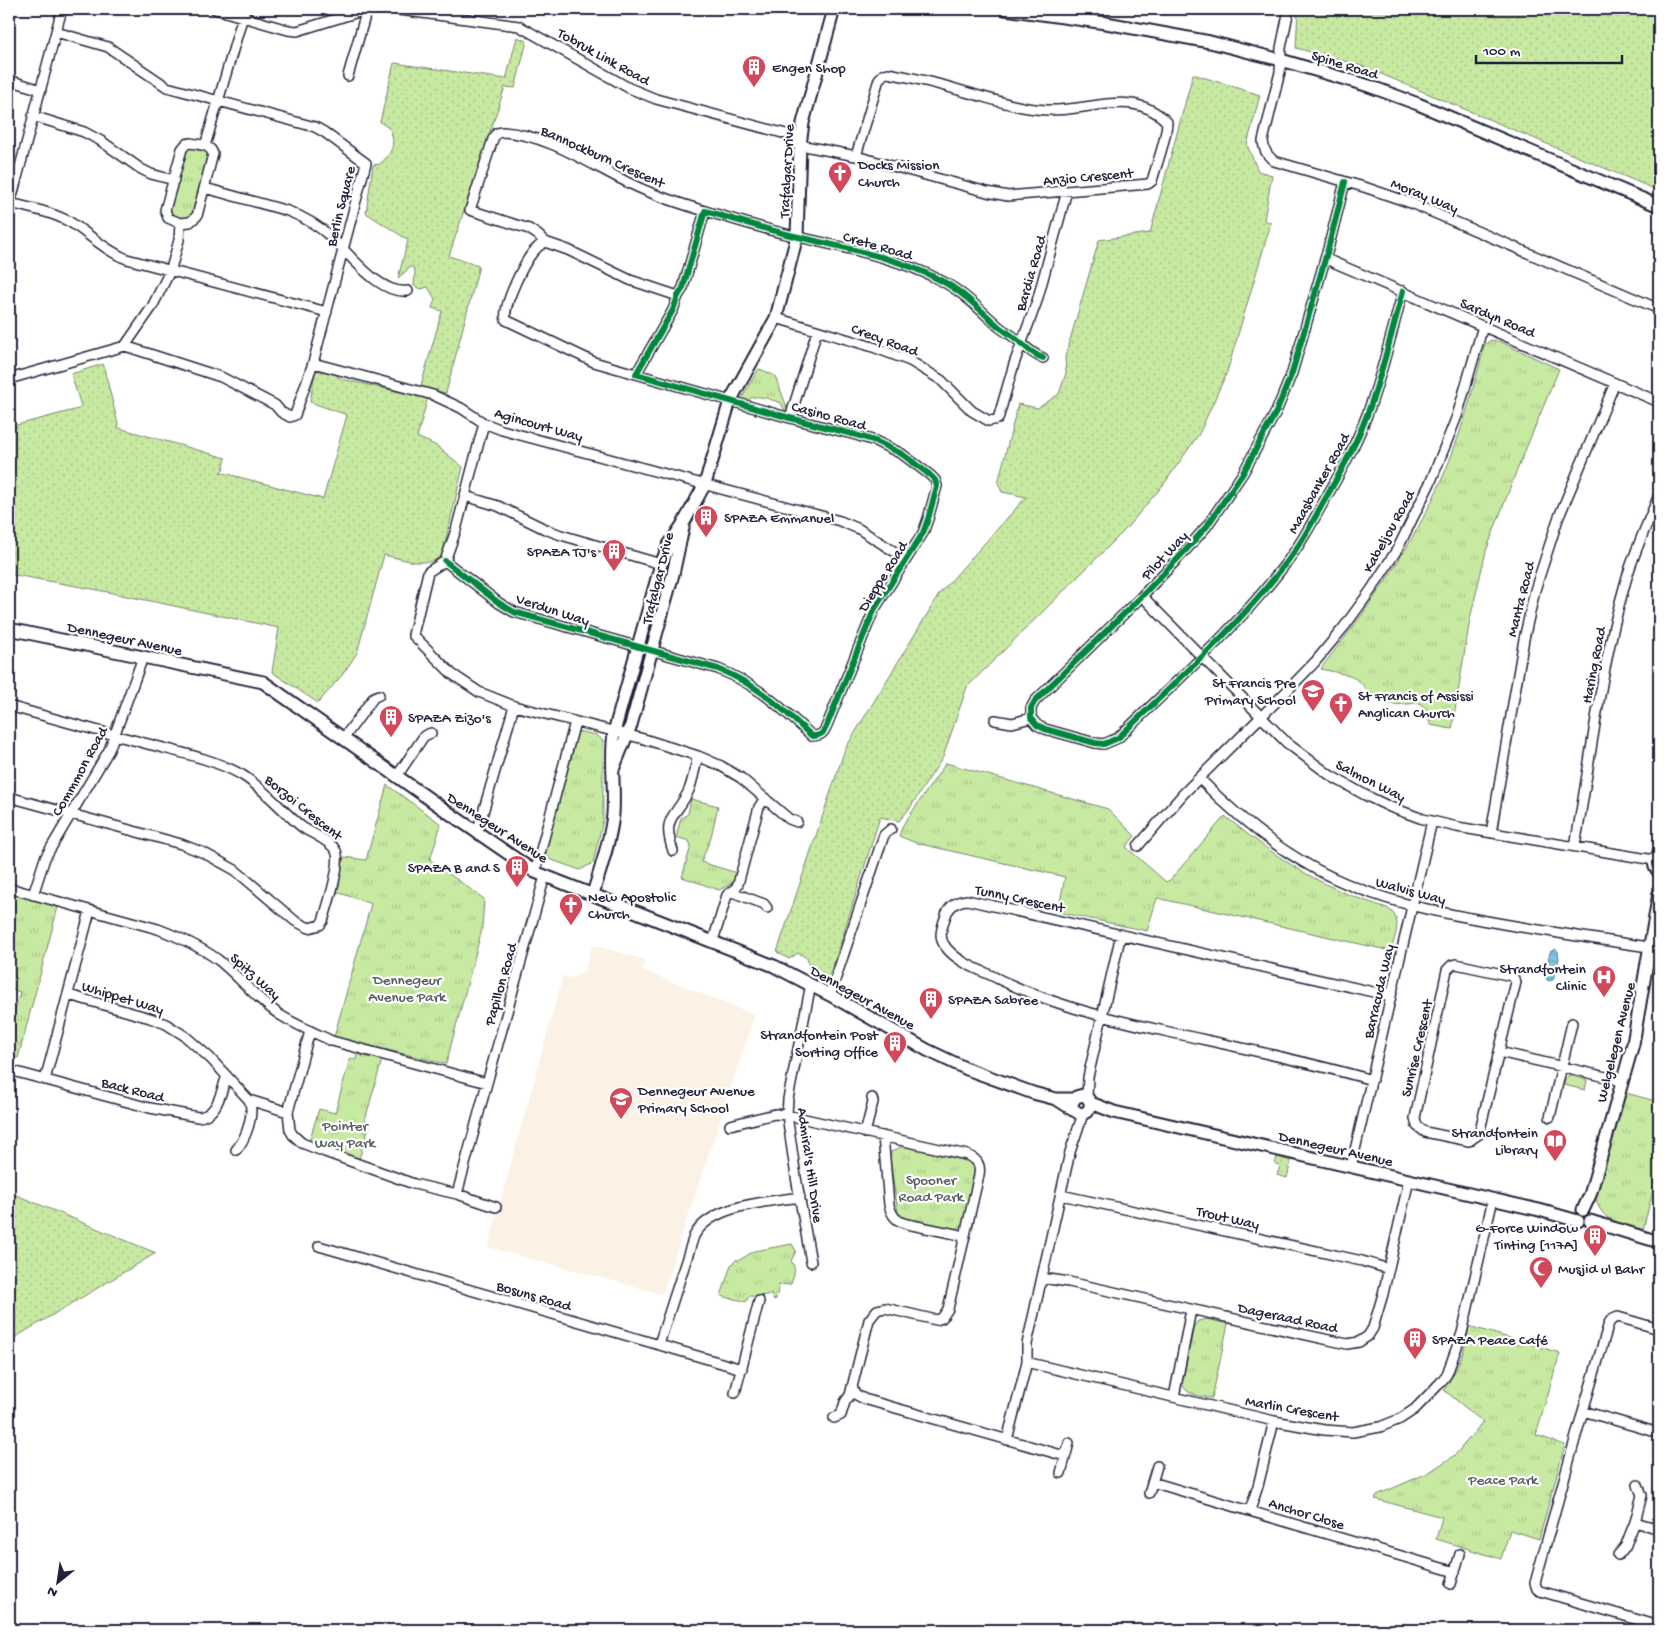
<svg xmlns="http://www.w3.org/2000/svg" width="1668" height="1639" font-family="'Gochi Hand',sans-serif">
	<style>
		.built { fill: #fbf1e4 }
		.grass { fill: url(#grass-dots); stroke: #75866e }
		.park { fill: url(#park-tufts); stroke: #75866e }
		.garden { fill: #c8e9a2; stroke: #75866e }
		.water { fill: url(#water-rules); stroke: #59849d }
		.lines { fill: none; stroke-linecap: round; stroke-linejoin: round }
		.street-casing { stroke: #22223b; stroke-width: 12 }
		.secondary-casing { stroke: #22223b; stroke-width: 15 }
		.street { stroke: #fff; stroke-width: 9 }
		.secondary { stroke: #fff; stroke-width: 11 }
		.cycleway-casing { stroke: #fff; stroke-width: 9 }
		.cycleway { stroke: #00873e; stroke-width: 6 }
		.labels { text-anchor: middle; stroke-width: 4.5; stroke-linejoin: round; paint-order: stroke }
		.street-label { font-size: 15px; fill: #22223b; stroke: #fff }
		.poi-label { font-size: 15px; fill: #22223b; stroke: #fff; text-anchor: start }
		.park-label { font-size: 15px; fill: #545e5a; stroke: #fff }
	</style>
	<defs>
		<pattern id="grass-dots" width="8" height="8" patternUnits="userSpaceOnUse" patternTransform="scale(1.25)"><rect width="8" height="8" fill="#c8e9a2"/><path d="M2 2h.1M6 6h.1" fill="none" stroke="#acc88c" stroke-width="1.8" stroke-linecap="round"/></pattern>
		<pattern id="park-tufts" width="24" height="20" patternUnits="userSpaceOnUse" patternTransform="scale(1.25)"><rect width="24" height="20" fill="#c8e9a2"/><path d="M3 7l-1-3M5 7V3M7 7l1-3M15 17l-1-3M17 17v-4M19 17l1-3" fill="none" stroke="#acc88c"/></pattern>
		<pattern id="water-rules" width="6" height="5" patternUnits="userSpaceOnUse" patternTransform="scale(1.25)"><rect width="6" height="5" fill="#7ec5de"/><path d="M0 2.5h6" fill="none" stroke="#6da9bf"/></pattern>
	</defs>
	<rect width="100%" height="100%" fill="#fff"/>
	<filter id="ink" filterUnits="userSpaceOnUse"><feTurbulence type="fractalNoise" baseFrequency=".02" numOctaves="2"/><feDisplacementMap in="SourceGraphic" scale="10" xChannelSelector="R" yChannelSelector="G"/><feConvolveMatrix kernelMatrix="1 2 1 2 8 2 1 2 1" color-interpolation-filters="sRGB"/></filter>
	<g filter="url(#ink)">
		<path class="built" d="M592 945 645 960 642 970 755 1015 662 1294 488 1247 563 976 573 978 585 970Z"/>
		<path class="grass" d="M1298 9H1659V191L1362 66 1296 48Z
			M517 37 527 41 515 88 505 87 449 256 479 266 446 393 430 390 417 437 437 446 463 467 442 556 431 562H414L384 555 357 653 343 674 318 703 272 672 279 628 98 590 9 574V427L78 409 81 406 71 374 103 364 119 428 226 458 223 470 220 472 323 499 347 415 310 402 315 371 318 369 330 370 341 379 418 396 442 311 432 308 435 299 428 287 421 289 414 286 415 270 412 266 398 278 408 240 366 213 373 165 380 164C392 153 396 145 390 129L380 122 394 63 506 79Z
			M1193 74 1260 95 1247 145 1258 171 1272 175 1264 220 1271 223 1227 372 1199 434 1164 484 1124 531 967 687 943 757 910 808 899 821 880 817 832 970 826 979 818 977 810 973 807 958 798 953 789 959 777 952 845 749 940 593 1026 497 1002 492 998 483 1018 404 1038 408 1059 394 1066 373 1065 357 1099 240 1150 233Z
			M1277 1157 1291 1161 1287 1178 1277 1175 1280 1166 1275 1164Z
			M9 1192 156 1253 9 1341Z"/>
		<path class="park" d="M188 148 205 151 209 155 192 219H181L170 214V207L185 150Z
			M1491 340 1501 342 1559 369 1515 475 1486 551 1470 619 1452 729 1430 725 1426 708 1419 703C1405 704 1387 707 1376 699 1368 693 1364 684 1356 679 1345 673 1333 672 1321 669L1324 664C1377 598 1426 527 1455 446 1467 413 1476 378 1485 344Z
			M760 369 775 376 787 407V412L785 411 781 403C771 400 755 392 747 401L741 399 758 370Z
			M577 731 597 735 603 741V820L593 863 580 870 543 857Z
			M946 763 1108 809 1135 836 1126 847 1166 882 1170 880 1225 816C1259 844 1296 871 1336 889 1352 897 1370 902 1387 908 1404 919 1395 934 1391 951L1157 898 1147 931 1058 912 1065 877 916 843 899 836 903 825Z
			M387 785 441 824 430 860 484 899 482 929 446 1064 334 1037 371 904 337 892 344 857 366 860Z
			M691 799 718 806 711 837 701 862 737 873 733 883 719 890 682 877 691 846 689 841 676 837 681 818 688 814Z
			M9 893 58 907 18 1058 9 1055V1033L20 992 9 989Z
			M357 1054 382 1060 365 1120 370 1124 359 1159 350 1158 309 1142 319 1109 335 1113 350 1058 356 1060Z
			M1626 1093 1659 1102V1167L1643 1230C1622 1224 1602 1223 1596 1199Z
			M903 1146 966 1161 974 1167 975 1172 964 1220C962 1225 960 1228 954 1229 940 1225 907 1221 898 1213L890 1159 891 1152Z
			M792 1244 796 1251 791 1261C797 1269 794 1275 791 1284L779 1285 776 1299 774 1300 771 1295C763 1295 756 1297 749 1296L746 1302C739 1299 730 1299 721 1296L731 1265 737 1259 738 1261 754 1251Z
			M1206 1319 1228 1324 1212 1398C1200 1396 1187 1396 1182 1384L1194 1326 1198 1321Z
			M1469 1326 1560 1353 1536 1435 1565 1445 1539 1539 1510 1530 1501 1559 1436 1539 1442 1517 1375 1499 1377 1495 1428 1473 1455 1455 1483 1422 1444 1390C1457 1370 1466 1350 1469 1326Z"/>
		<path class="garden" d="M1569 1075 1587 1080 1585 1090 1564 1085 1565 1079Z"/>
		<path class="water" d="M1555 949 1558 951 1559 959 1553 980 1548 981 1544 976 1550 952Z"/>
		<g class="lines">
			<g class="street-casing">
				<path id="street" d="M215 9 288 30 297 31 368 9
					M392 9 519 26 629 88 656 99 801 138
					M1289 9 1281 48 1280 72 1263 141C1264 151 1267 155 1274 161L1367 188 1411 203 1659 309
					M56 32 108 47 167 87 315 127 324 132 366 163 313 363 295 415 290 417 281 412 275 405 221 377 125 346
					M348 76 367 9
					M9 80 41 90
					M33 116 84 132 101 141 141 169 151 174 174 180
					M191 143C200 145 210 144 213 154L197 216 190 222 180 223 168 218 165 210 182 149 186 144Z
					M800 145 856 156 987 192 1008 196 1148 184 1152 181C1157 162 1166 142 1167 122 1133 87 1089 112 1047 110 1020 109 995 100 969 93 943 85 915 78 888 73L884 74 879 79 856 156
					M205 146 245 9
					M1345 182 1328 249 1292 373 1276 412 1243 473 1207 526 1185 551 1138 600 1035 701 1031 708V718L1037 725 1045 729 1095 743 1104 744 1118 738C1174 683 1235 630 1283 567 1299 547 1311 525 1323 503 1342 470 1360 437 1372 401 1384 365 1393 328 1403 291
					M205 188 288 211C303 217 319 226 331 237 350 254 379 295 408 291
					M10 203C30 208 52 212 70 222 89 234 106 251 127 259L327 312
					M9 208 62 9
					M545 242C542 244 538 246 536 249 525 259 502 307 506 320L594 362 636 374
					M1326 259 1659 402
					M678 296 630 280 568 250 545 242 538 235 529 229 470 210 493 139 497 133 503 132C550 135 592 166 633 185 656 196 681 204 705 211
					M776 318 873 347 910 361 941 380 972 411 989 421 998 419 1014 364 1037 301 1067 191
					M313 363 433 395 461 408 484 423 502 430 840 521 859 529 906 559
					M9 379 125 346 152 307 171 269 179 240 180 223
					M790 418 817 331
					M484 423 456 530 445 561 428 572 413 635 452 674 479 692 514 706 644 739 698 756 721 766 741 778 789 819 797 822
					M465 496 498 506 545 529 561 535 661 564
					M445 561 499 603 514 612 718 669C760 686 780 707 812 736 822 736 824 732 827 725L874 610 923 533 928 519 937 486 935 480 930 475 902 454 875 441 856 435 790 418 636 374 673 310 678 296 683 288 705 211C733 219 761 228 790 235 840 247 894 256 940 280 962 291 978 308 997 325 1002 330 1009 333 1015 338 1024 345 1031 354 1043 358
					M1142 596 1287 743 1331 776 1365 795 1390 807 1423 819 1457 827 1654 860
					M9 706C52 718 94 730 137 741 172 751 210 757 242 775 265 789 281 810 302 827 312 834 330 840 336 851 342 862 327 908 323 921L320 925 309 928 295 921 235 870 204 853 181 844 9 797
					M995 720 1012 723 1031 718
					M343 739 374 697 379 695
					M397 776 424 736 431 733
					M1199 778C1233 813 1269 843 1312 867 1375 902 1445 914 1515 926 1560 933 1605 941 1650 947
					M477 833 514 706
					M1491 833 1524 639 1535 590 1558 519 1615 383
					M1138 846 1184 793 1282 696 1315 662 1344 627 1371 590 1398 548 1431 481 1457 416 1483 326
					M1575 846C1591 759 1600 670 1625 584 1633 554 1647 525 1659 495
					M673 851C661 816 676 818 689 790 693 780 695 767 698 756
					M535 872 575 722
					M9 888 158 929C179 937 199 946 217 959 239 976 256 999 280 1015 296 1025 315 1033 332 1041L487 1083
					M732 892 764 904 767 908
					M33 895 45 858 109 750 143 657
					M713 941 727 895 735 889 738 884 759 807 765 798
					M1456 964 1512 976 1516 982 1479 1134 1469 1141 1425 1132 1417 1126 1415 1118 1447 970 1452 965Z
					M811 984 788 1099 787 1115 796 1177 811 1262
					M69 995 150 1018 166 1024 185 1036 210 1058 249 1100 288 1112
					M830 995 884 835 891 829
					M310 1031 288 1112 290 1130 293 1135 302 1143 325 1152 414 1184 457 1194 487 1083 545 876
					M1499 1052 1623 1081
					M9 1070 150 1108 198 1117C218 1116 221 1091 227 1076
					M45 1080 90 911
					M1372 1080C1306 1061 1237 1047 1169 1032 1105 1018 1045 1003 986 973 972 967 954 959 945 946 938 937 942 928 945 918 948 907 956 901 967 900L1391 996
					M1087 1097 1088 1077 1121 934
					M1550 1117 1572 1023
					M730 1125 775 1114 787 1115 967 1155C977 1159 981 1164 979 1175L948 1309 942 1318 936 1320 885 1308 877 1310 869 1320 850 1395 845 1402 841 1415 834 1418
					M865 1133 873 1102 872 1098
					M883 1136 889 1205C892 1216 896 1221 907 1224L965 1236
					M236 1150C246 1139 255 1114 249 1100
					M1351 1167 1432 821
					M457 1194 496 1207
					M1061 1195 1362 1261 1389 1269
					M319 1246 742 1369
					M1042 1278 1069 1282 1347 1344 1359 1342 1368 1336 1373 1328 1383 1294 1409 1180
					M659 1344 694 1236C711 1204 768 1202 800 1197
					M1027 1361 1034 1364 1274 1421 1324 1430 1353 1432 1380 1427 1400 1419 1415 1409 1441 1382 1447 1374 1462 1333 1493 1199
					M852 1386 855 1394 864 1399 1065 1456
					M735 1393 759 1301
					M1174 1397 1191 1310
					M1583 1411 1609 1323 1611 1320 1618 1317 1659 1329
					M1659 1433 1583 1411 1535 1583 1537 1589 1540 1591 1659 1626
					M1007 1440 1025 1370 1027 1361V1344L1070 1152 1083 1114
					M1061 1473 1069 1443
					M1152 1482 1455 1572
					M1149 1493 1157 1466
					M1250 1510 1258 1486 1274 1421
					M1635 1522 1659 1529
					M1618 1555 1625 1547 1635 1522 1642 1495 1638 1485
					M1451 1584 1460 1554"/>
			</g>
			<g class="secondary-casing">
				<path id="secondary" d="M1005 9 1106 23 1210 42 1281 60 1369 86 1418 104 1659 206
					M9 629 263 682 452 815 535 872 774 966 830 995 927 1050 967 1069 1033 1093 1056 1099H1073
					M614 767 631 725 673 574 683 528
					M1659 853 1654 862 1655 867 1659 872
					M593 894C600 870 611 839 613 814 615 787 610 759 614 732L661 564 669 545 683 524 705 484 730 401 776 318 797 236 800 145 803 123 834 9
					M1058 1100 1080 1114C1092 1113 1094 1100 1083 1095L1076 1097 1072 1103 1073 1110
					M1091 1103 1114 1112 1539 1210 1578 1221
					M1583 1210 1590 1195 1633 1044 1659 893
					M1590 1221 1659 1242"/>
			</g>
			<use href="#street" class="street"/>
			<use href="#secondary" class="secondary"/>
			<g class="cycleway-casing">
				<path id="cycleway" d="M1345 182 1328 249 1292 373 1276 412 1243 473 1207 526 1185 551 1138 600 1035 701 1031 708V718L1037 725 1045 729 1095 743 1104 744 1118 738C1174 683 1235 630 1283 567 1299 547 1311 525 1323 503 1342 470 1360 437 1372 401 1384 365 1393 328 1403 291
					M445 561 499 603 514 612 718 669C760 686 780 707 812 736 822 736 824 732 827 725L874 610 923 533 928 519 937 486 935 480 930 475 902 454 875 441 856 435 790 418 636 374 673 310 678 296 683 288 705 211C733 219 761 228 790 235 840 247 894 256 940 280 962 291 978 308 997 325 1002 330 1009 333 1015 338 1024 345 1031 354 1043 358"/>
			</g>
			<use href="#cycleway" class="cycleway"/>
		</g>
	</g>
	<defs>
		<g id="building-pin" transform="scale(1.25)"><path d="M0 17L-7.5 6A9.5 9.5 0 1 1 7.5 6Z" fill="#d1495b" stroke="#fff"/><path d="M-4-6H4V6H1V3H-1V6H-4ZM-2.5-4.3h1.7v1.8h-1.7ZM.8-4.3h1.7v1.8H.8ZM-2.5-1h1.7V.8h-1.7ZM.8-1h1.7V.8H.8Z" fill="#fff"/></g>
		<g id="church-pin" transform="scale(1.25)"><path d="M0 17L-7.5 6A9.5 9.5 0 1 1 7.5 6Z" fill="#d1495b" stroke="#fff"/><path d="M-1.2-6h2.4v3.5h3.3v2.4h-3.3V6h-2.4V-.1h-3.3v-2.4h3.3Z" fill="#fff"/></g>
		<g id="school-pin" transform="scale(1.25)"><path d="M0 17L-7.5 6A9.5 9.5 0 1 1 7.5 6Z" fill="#d1495b" stroke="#fff"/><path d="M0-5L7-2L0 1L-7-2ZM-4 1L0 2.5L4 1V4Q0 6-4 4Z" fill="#fff"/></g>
		<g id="hospital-pin" transform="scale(1.25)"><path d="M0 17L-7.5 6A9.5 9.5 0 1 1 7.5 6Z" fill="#d1495b" stroke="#fff"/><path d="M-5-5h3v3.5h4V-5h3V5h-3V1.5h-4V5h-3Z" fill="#fff"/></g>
		<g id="library-pin" transform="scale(1.25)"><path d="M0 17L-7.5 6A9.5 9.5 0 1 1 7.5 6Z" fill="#d1495b" stroke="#fff"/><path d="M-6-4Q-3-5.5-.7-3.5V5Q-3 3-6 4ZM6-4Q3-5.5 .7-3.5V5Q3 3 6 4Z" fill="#fff"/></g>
		<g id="mosque-pin" transform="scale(1.25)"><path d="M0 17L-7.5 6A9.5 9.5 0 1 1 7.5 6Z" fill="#d1495b" stroke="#fff"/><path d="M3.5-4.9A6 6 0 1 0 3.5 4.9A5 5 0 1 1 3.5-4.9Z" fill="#fff"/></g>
	</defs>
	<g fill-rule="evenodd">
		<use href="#building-pin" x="754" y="67"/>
		<use href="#church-pin" x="840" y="173"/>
		<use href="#building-pin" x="706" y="517"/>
		<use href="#building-pin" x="614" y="551"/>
		<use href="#school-pin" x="1313" y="691"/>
		<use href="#church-pin" x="1341" y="704"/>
		<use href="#building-pin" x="391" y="717"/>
		<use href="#building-pin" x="517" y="867"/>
		<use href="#church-pin" x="571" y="905"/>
		<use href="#hospital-pin" x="1604" y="977"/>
		<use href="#building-pin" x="931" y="999"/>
		<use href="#building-pin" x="895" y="1043"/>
		<use href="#school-pin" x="621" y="1099"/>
		<use href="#library-pin" x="1555" y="1141"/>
		<use href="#building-pin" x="1595" y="1236"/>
		<use href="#mosque-pin" x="1541" y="1268"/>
		<use href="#building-pin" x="1415" y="1339"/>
	</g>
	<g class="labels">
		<g class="street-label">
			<text transform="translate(604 56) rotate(29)" y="5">Tobruk Link Road</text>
			<text transform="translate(1345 64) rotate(17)" y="5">Spine Road</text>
			<text transform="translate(603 156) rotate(24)" y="5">Bannockburn Crescent</text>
			<text transform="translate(786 171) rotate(-87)" y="5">Trafalgar Drive</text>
			<text transform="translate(1088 176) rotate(-5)" y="5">Anzio Crescent</text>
			<text transform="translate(1425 195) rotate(22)" y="5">Moray Way</text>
			<text transform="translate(340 206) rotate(-76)" y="5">Berlin Square</text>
			<text transform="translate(878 245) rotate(16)" y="5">Crete Road</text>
			<text transform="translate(1030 273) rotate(-74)" y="5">Bardia Road</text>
			<text transform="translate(1498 317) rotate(23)" y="5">Sardyn Road</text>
			<text transform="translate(885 339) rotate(20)" y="5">Crecy Road</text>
			<text transform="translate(829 415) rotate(15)" y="5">Casino Road</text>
			<text transform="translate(539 424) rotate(16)" y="5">Agincourt Way</text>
			<text transform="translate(1318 483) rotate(-61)" y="5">Maasbanker Road</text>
			<text transform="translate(1388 531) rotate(-61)" y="5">Kabeljou Road</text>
			<text transform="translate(1164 555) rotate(-47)" y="5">Pilot Way</text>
			<text transform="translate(882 576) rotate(-58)" y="5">Dieppe Road</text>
			<text transform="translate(657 578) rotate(-76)" y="5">Trafalgar Drive</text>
			<text transform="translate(1520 599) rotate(-76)" y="5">Manta Road</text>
			<text transform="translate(553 609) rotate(18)" y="5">Verdun Way</text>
			<text transform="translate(125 638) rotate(12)" y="5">Dennegeur Avenue</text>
			<text transform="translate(1593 665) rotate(-79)" y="5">Haring Road</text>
			<text transform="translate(79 771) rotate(-61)" y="5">Commmon Road</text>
			<text transform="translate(1371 780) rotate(27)" y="5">Salmon Way</text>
			<text transform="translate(304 807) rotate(39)" y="5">Borzoi Crescent</text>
			<text transform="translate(498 827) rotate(33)" y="5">Dennegeur Avenue</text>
			<text transform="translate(1411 890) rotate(15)" y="5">Walvis Way</text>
			<text transform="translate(1020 898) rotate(12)" y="5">Tunny Crescent</text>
			<text transform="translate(256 976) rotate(42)" y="5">Spitz Way</text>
			<text transform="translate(500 984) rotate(-74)" y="5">Papillon Road</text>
			<text transform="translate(1378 991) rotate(-77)" y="5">Barracuda Way</text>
			<text transform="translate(123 997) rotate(17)" y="5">Whippet Way</text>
			<text transform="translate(863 997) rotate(29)" y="5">Dennegeur Avenue</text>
			<text transform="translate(1615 1042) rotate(-76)" y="5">Welgelegen Avenue</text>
			<text transform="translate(1416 1048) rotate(-77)" y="5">Sunrise Crescent</text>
			<text transform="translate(133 1089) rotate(14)" y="5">Back Road</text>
			<text transform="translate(1336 1148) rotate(13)" y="5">Dennegeur Avenue</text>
			<text transform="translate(811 1165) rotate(82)" y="5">Admiral's Hill Drive</text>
			<text transform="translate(1228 1217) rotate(13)" y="5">Trout Way</text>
			<text transform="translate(534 1295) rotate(16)" y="5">Bosuns Road</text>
			<text transform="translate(1288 1317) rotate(12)" y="5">Dageraad Road</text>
			<text transform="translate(1292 1408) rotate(10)" y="5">Marlin Crescent</text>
			<text transform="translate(1307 1513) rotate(17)" y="5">Anchor Close</text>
		</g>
		<g class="poi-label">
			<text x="772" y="72">Engen Shop</text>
			<text x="858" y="169">Docks Mission<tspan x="858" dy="17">Church</tspan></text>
			<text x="724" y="522">SPAZA Emmanuel</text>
			<text x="596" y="556" text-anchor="end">SPAZA TJ's</text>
			<text x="1296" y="687" text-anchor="end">St Francis Pre<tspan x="1296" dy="17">Primary School</tspan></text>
			<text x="1358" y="700">St Francis of Assissi<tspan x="1358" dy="17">Anglican Church</tspan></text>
			<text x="408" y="722">SPAZA Zizo's</text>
			<text x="500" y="872" text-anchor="end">SPAZA B and S</text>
			<text x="588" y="901">New Apostolic<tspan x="588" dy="17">Church</tspan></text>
			<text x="1586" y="973" text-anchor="end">Strandfontein<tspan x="1586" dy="17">Clinic</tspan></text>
			<text x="948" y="1004">SPAZA Sabree</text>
			<text x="878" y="1039" text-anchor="end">Strandfontein Post<tspan x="878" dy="17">Sorting Office</tspan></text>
			<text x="638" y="1095">Dennegeur Avenue<tspan x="638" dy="17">Primary School</tspan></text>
			<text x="1538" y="1137" text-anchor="end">Strandfontein<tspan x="1538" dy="17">Library</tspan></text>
			<text x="1578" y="1232" text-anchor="end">G-Force Window<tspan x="1578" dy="17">Tinting [117A]</tspan></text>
			<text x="1558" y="1273">Musjid ul Bahr</text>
			<text x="1432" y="1344">SPAZA Peace Café</text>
		</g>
		<g class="park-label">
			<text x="407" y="984">Dennegeur<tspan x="407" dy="17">Avenue Park</tspan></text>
			<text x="345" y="1130">Pointer<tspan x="345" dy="17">Way Park</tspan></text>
			<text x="931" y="1184">Spooner<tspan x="931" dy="17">Road Park</tspan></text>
			<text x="1503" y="1484">Peace Park</text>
		</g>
	</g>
	<rect width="1668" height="1639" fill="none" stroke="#fff" stroke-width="30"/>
	<rect x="15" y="15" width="1638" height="1609" fill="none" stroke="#22223b" stroke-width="2" filter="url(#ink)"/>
	<g transform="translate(58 1582) rotate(210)" stroke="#ffffff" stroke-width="4" paint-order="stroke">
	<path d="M0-4L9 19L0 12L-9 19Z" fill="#22223b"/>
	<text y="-8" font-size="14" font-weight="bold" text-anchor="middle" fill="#22223b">N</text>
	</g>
	<path d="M1476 55v8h146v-8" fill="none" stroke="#22223b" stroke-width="2.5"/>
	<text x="1483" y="55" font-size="15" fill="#22223b" stroke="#ffffff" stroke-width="4" paint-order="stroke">100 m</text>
</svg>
